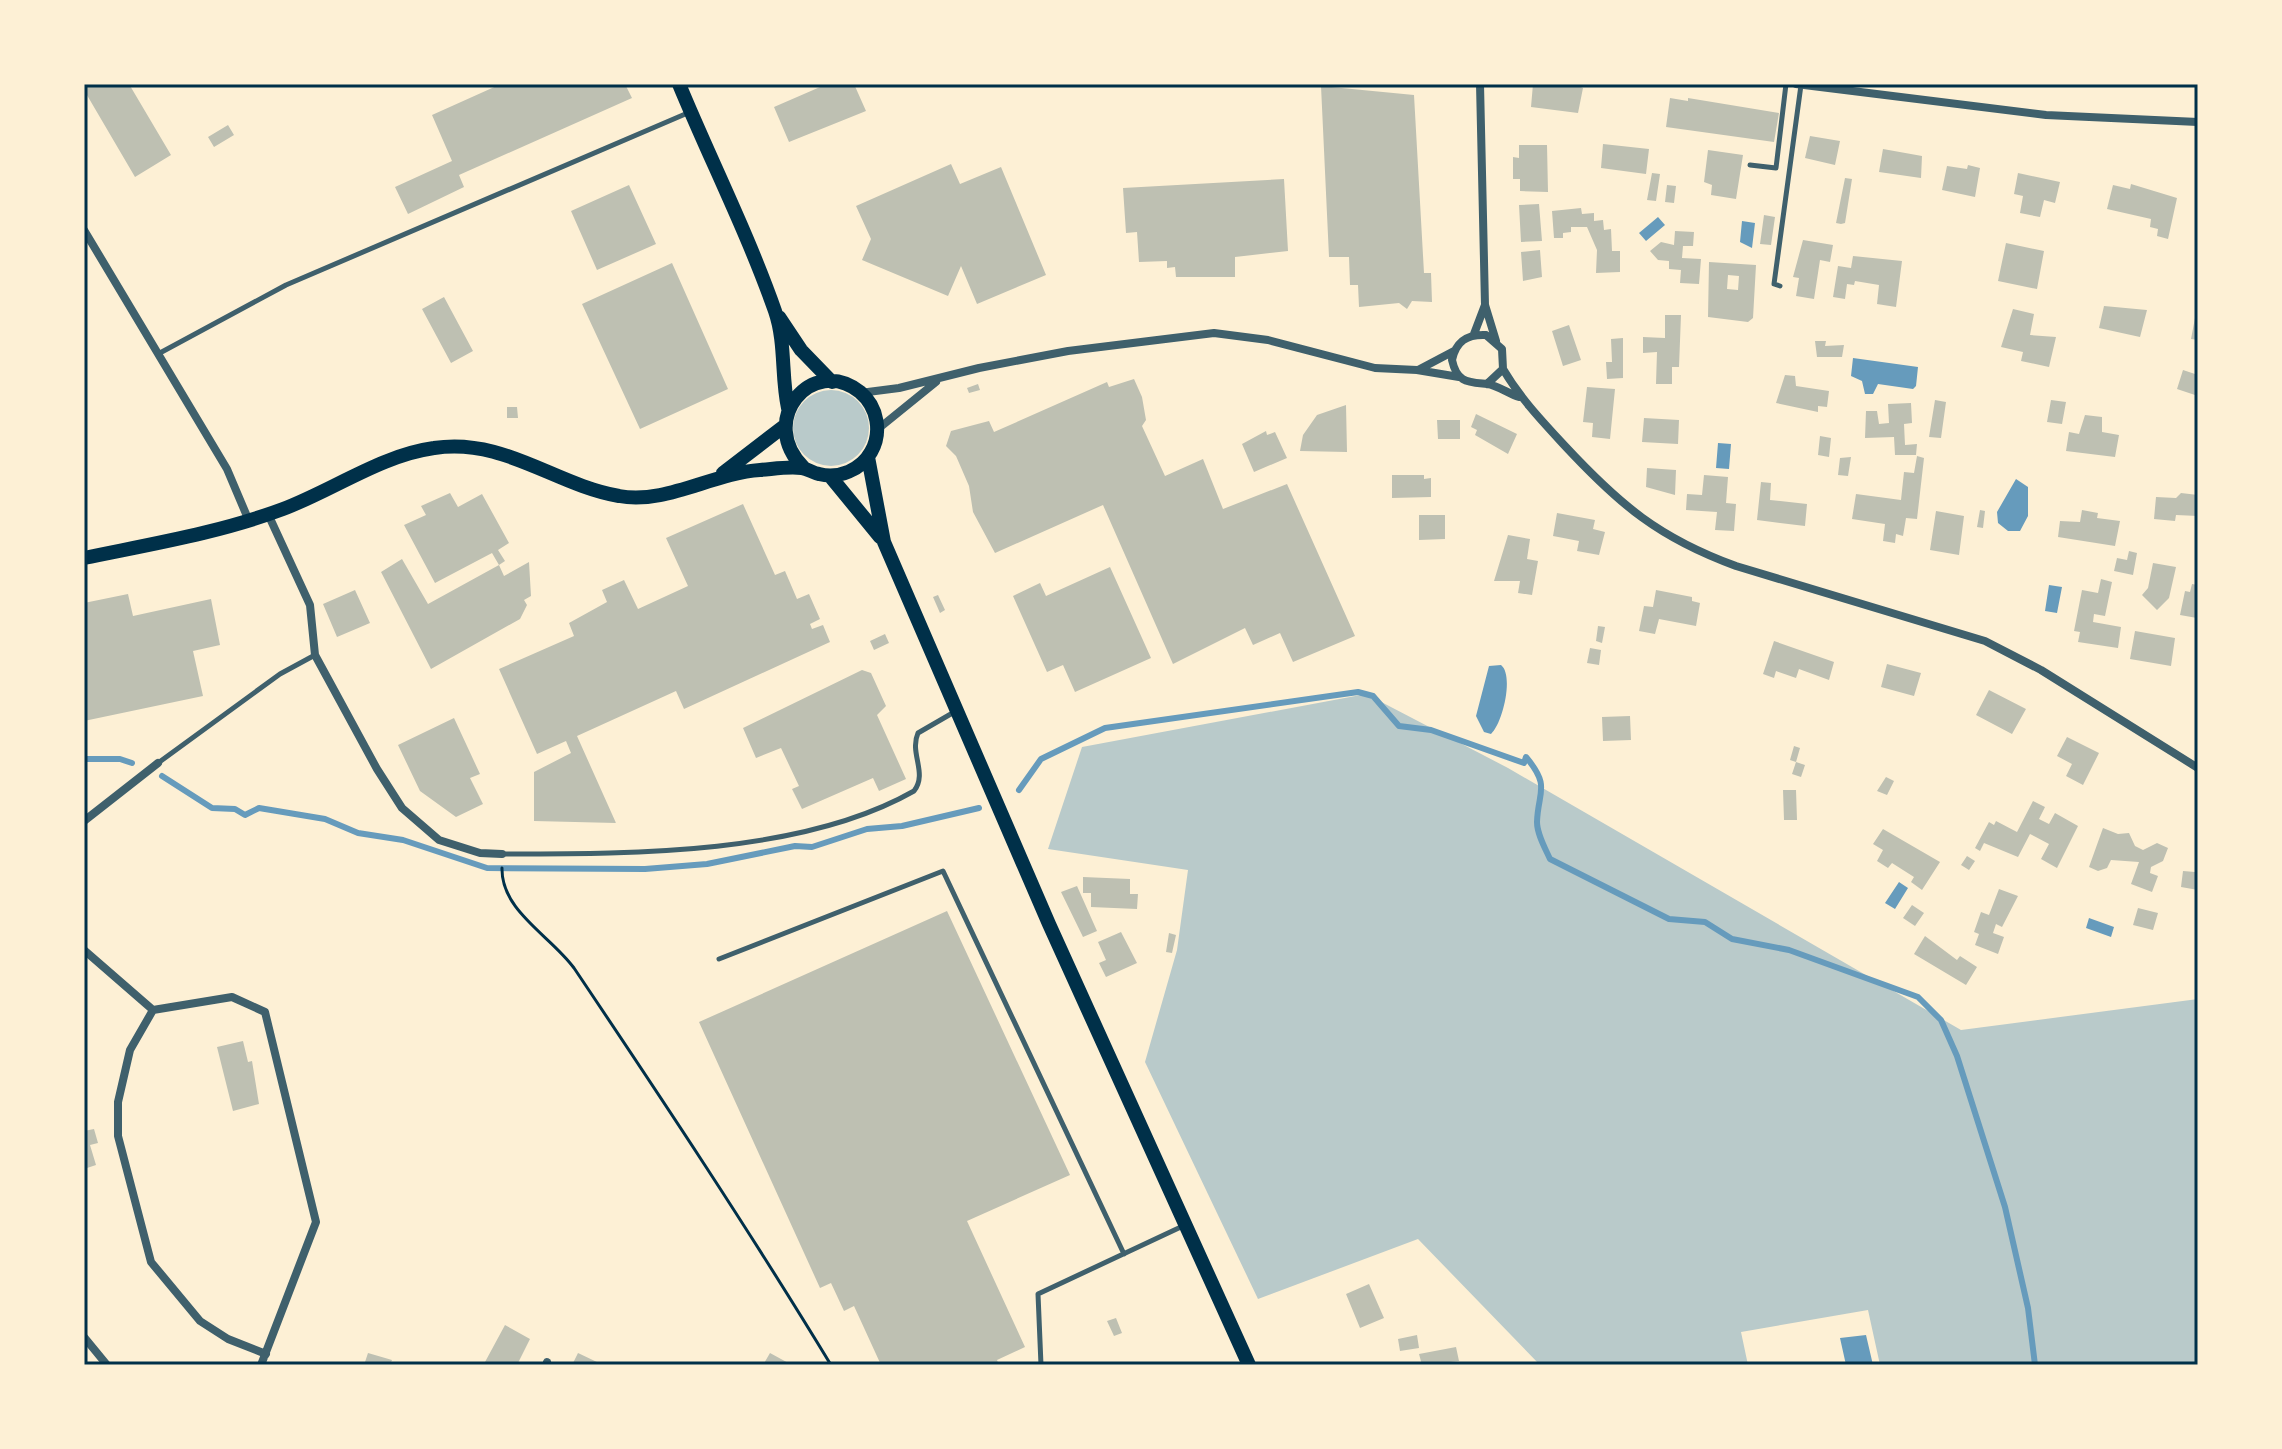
<svg xmlns="http://www.w3.org/2000/svg" width="2282" height="1449" font-family="'Zilla Slab',serif">
	<style>
		.green { fill: #b9caca }
		.water { fill: #669bbc }
		.lines { fill: none; stroke-linecap: round; stroke-linejoin: round }
		.stream { stroke: #669bbc; stroke-width: 6 }
		.building { fill: #bec0b2; fill-rule: evenodd }
		.path { stroke: #003049; stroke-width: 3 }
		.service { stroke: #3f606c; stroke-width: 5 }
		.minor { stroke: #3f606c; stroke-width: 8 }
		.secondary { stroke: #003049; stroke-width: 14 }
		.neatline { fill: none; stroke: #003049; stroke-width: 3 }
	</style>
	<rect width="100%" height="100%" fill="#fdf0d5"/>
	<path class="green" d="M793 428a38 38 0 1 1 76 0a38 38 0 1 1-76 0Z
		M1366 694 1508 768 1961 1030 2198 999V1365H1880L1868 1310 1741 1332 1748 1365H1540L1418 1239 1258 1299 1145 1062 1177 950 1188 870 1048 849 1082 747Z"/>
	<path class="water" d="M1658 217 1665 225 1646 241 1639 233Z
		M1742 221 1755 223 1752 248 1740 242Z
		M1853 358 1918 367 1916 386 1913 389 1878 384 1873 394H1865L1862 381 1851 376Z
		M1718 443 1731 444 1729 469 1716 468Z
		M2016 479 2028 487V516L2020 531H2008L1998 523 1997 512Z
		M2049 585 2062 587 2057 613 2045 611Z
		M1501 665C1514 675 1503 723 1491 734L1484 732 1476 716 1489 666Z
		M1899 882 1908 888 1895 909 1885 903Z
		M2089 918 2114 927 2111 937 2086 928Z
		M1866 1335 1873 1365H1846L1840 1338Z"/>
	<g class="lines">
		<path class="stream" d="M84 759H120L132 763
			M162 776 212 808 235 809 245 815 259 808 325 819 358 833 403 840 487 868 645 869 707 864 795 846 812 847 867 829 902 826 979 808
			M1019 790 1041 759 1105 728 1358 692 1373 696 1399 726 1431 730 1524 763 1526 757C1551 787 1538 791 1537 822 1537 834 1545 848 1550 859L1669 919 1705 922 1732 939 1789 950 1918 997 1941 1020 1957 1056 2005 1207 2028 1308 2035 1365"/>
	</g>
	<path class="building" d="M84 84H129L171 155 135 177 84 90Z
		M501 84H625L632 98 459 175 464 187 408 214 395 187 452 161 432 115Z
		M827 84H854L866 111 789 142 774 107Z
		M1533 84H1574L1583 88 1578 113 1531 107Z
		M1321 86 1414 95 1424 273H1431L1432 302 1412 301 1407 309 1399 303 1359 307 1358 285H1350L1349 257H1329Z
		M1670 98 1688 101V98L1779 113 1774 142 1666 127Z
		M228 125 234 135 214 147 208 137Z
		M1810 136 1840 141 1835 165 1805 158Z
		M1603 144 1649 149 1646 174 1601 168Z
		M1519 145H1547L1548 192 1520 191V179H1513V157L1519 158Z
		M1883 149 1922 156 1921 178 1879 172Z
		M1708 150 1743 155 1736 199 1711 195 1712 185 1704 182Z
		M951 164 960 184 1001 167 1046 275 977 304 961 266 948 296 862 260 871 239 856 206Z
		M1968 165 1980 168 1975 197 1942 190 1947 166 1967 169Z
		M1652 173 1660 174 1656 201 1647 200Z
		M2018 173 2060 182 2055 203 2044 200 2040 217 2020 213 2023 196 2014 194Z
		M1845 178 1852 179 1845 223 1841 224 1836 223Z
		M1284 179 1288 251 1235 257V277H1176L1175 267 1167 268V261L1139 262 1137 232 1126 233 1123 188Z
		M2131 184 2177 198 2168 239 2157 236 2158 229 2150 227 2151 219 2107 209 2113 185 2130 189Z
		M629 185 656 244 597 270 571 211Z
		M1667 185 1676 186 1674 203 1665 202Z
		M1539 204 1542 241 1521 242 1519 205Z
		M1581 208 1582 214 1594 213V221L1603 220 1604 230 1611 229 1612 251H1620V272L1596 273 1597 250 1587 227H1571V232L1563 233V238H1554L1552 211Z
		M1764 215 1775 217 1771 245 1760 244Z
		M1675 231 1694 232 1693 246H1683L1682 258 1701 259 1699 284 1680 283 1681 270 1669 269V261L1658 260 1650 251 1661 242 1674 245Z
		M1803 240 1833 245 1830 262 1820 260 1814 299 1796 296 1799 278 1793 277Z
		M2006 243 2044 251 2037 289 1998 281Z
		M1540 250 1542 277 1523 281 1521 252Z
		M1853 256 1902 261 1896 307 1877 304 1879 285 1855 281 1854 285 1847 284 1845 299 1833 297 1838 266 1851 268Z
		M1709 262 1756 265 1753 318 1748 322 1708 317ZM1728 275 1739 276 1738 290 1727 289Z
		M672 263 728 389 640 429 582 304Z
		M444 297 473 351 451 363 422 309Z
		M2104 306 2147 310 2140 337 2099 328Z
		M2013 309 2034 314 2030 335 2056 337 2049 367 2021 361 2023 352 2001 347Z
		M1665 315H1681L1679 367H1672V384H1656L1657 352 1643 353V337L1665 338Z
		M2195 318 2198 319V340L2191 339Z
		M1569 325 1581 360 1563 366 1552 331Z
		M1623 338V378L1607 379 1606 362H1612L1611 339Z
		M1815 341H1826L1825 346 1844 345 1842 357H1817Z
		M2183 370 2198 375V396L2177 389Z
		M1785 375 1795 376 1796 386 1829 391 1827 407 1818 406V412L1776 403Z
		M1134 379 1142 397 1146 420 1142 426 1165 476 1203 459 1223 509 1287 484 1355 636 1293 662 1280 633 1253 645 1245 628 1173 664 1103 505 995 553 973 512 969 486 956 456 946 446 951 431 989 421 994 432 1107 382 1109 387Z
		M978 384 980 390 969 393 967 388Z
		M1587 387 1615 389 1610 439 1592 437 1593 423 1583 422Z
		M1935 400 1946 402 1941 438 1929 437Z
		M2051 400 2066 402 2062 424 2047 422Z
		M1911 403 1912 423 1904 424 1905 445 1917 444 1916 455H1895L1894 437 1865 438 1866 411H1877L1879 424 1889 423 1888 404Z
		M1346 405 1347 452 1300 451 1303 435 1317 415Z
		M507 407H517L518 418H507Z
		M1476 414 1517 434 1508 454 1475 435 1477 430 1471 427Z
		M2085 415 2102 417V432L2119 435 2115 457 2066 451 2069 432 2079 434Z
		M1644 418 1679 420 1678 444 1642 442Z
		M1437 420H1460V439H1438Z
		M1266 431 1267 435 1275 432 1287 458 1254 472 1242 444Z
		M1820 436 1831 438 1829 457 1818 455Z
		M1917 456 1924 458 1917 519 1906 518 1903 536 1896 534 1895 543 1883 541 1885 524 1852 519 1856 494 1901 500 1904 472 1914 473Z
		M1851 457 1848 476 1838 475 1840 458Z
		M1647 468 1676 470 1675 495 1646 487Z
		M1392 475H1424V479L1431 478V497L1392 498Z
		M1704 475 1728 477 1726 503 1736 504 1734 531 1715 530 1717 512 1686 510 1687 494 1702 495Z
		M1761 482 1771 483 1770 500 1807 504 1805 526 1757 520Z
		M450 493 458 507 482 494 509 543 498 550 505 561 499 565 492 553 435 583 404 525 426 515 421 506Z
		M2181 493 2198 495V516L2176 515 2175 521 2154 519 2156 497 2176 498Z
		M743 504 775 575 785 571 797 599 809 594 820 619 810 624 812 629 823 625 830 642 684 709 676 691 577 736 616 823 534 821V772L571 753 566 741 537 754 499 669 574 636 569 623 607 602 602 590 624 580 638 609 688 586 666 538Z
		M1980 510 1985 511 1983 528 1977 527Z
		M2082 510 2098 513 2097 518 2120 521 2115 546 2058 537 2060 521 2080 522Z
		M1936 511 1964 516 1959 555 1930 550Z
		M1557 513 1595 520 1593 529 1605 532 1599 555 1577 551 1579 541 1553 536Z
		M1419 515H1445V539L1419 540Z
		M1508 535 1530 539 1527 559 1538 561 1532 595 1518 593 1520 581H1494Z
		M2129 551 2137 553 2133 575 2114 571 2117 558 2127 560Z
		M402 559 428 604 499 565 504 576 529 562 531 596 524 600 527 605 520 619 431 669 381 572Z
		M2153 563 2176 567 2169 598 2157 610 2142 595 2148 588Z
		M1110 567 1151 658 1075 692 1063 665 1047 672 1013 596 1040 583 1046 596Z
		M2101 579 2112 582 2105 616 2094 614 2093 622 2121 627 2118 648 2078 642 2080 632 2074 631 2082 590 2098 593Z
		M2192 584 2198 585 2197 618 2180 615 2185 591 2190 592Z
		M355 590 370 623 337 637 323 604Z
		M1656 590 1692 597V601L1700 603 1696 626 1659 619 1655 634 1639 631 1644 606 1653 607Z
		M128 594 133 616 211 599 220 645 193 651 203 696 84 721V603Z
		M938 595 945 610 940 613 933 597Z
		M1598 626 1605 627 1602 643 1596 641Z
		M2135 631 2175 638 2171 666 2130 659Z
		M885 634 889 643 874 650 870 641Z
		M1774 641 1834 662 1829 680 1799 669 1796 678 1776 671 1774 678 1763 674Z
		M1590 648 1601 650 1599 665 1587 663Z
		M1887 664 1921 673 1914 696 1881 687Z
		M862 670 871 673 886 706 877 715 906 779 879 791 873 778 802 809 792 789 799 786 781 748 756 758 743 728Z
		M1989 690 2026 709 2012 734 1976 715Z
		M1630 716 1631 740 1603 741 1602 717Z
		M454 718 480 774 470 778 483 804 456 817 420 791 398 745Z
		M2067 737 2099 753 2083 785 2066 776 2072 764 2057 756Z
		M1794 746 1800 748 1796 762 1790 760Z
		M1796 762 1805 765 1801 777 1792 774Z
		M1886 777 1894 781 1887 795 1877 791Z
		M1783 790H1796L1797 820H1784Z
		M2033 801 2045 807 2039 819 2049 824 2055 813 2078 826 2057 868 2041 859 2049 844 2030 834 2018 857 1984 843 1980 851 1975 848 1989 822 1994 825 1996 821 2017 832Z
		M2103 828 2118 834 2129 833 2135 846 2143 850 2157 843 2168 848 2163 861 2151 867 2150 873 2158 876 2152 892 2131 884 2139 862 2111 860 2107 868 2098 871 2089 867Z
		M1883 829 1940 862 1922 890 1911 882 1914 877 1892 863 1888 868 1877 861 1883 850 1873 844Z
		M1967 856 1975 861 1969 870 1961 865Z
		M2196 866 2198 890 2181 887 2183 871 2195 872Z
		M1083 877 1130 879V894H1138L1137 909 1091 907V893H1083Z
		M1077 886 1097 931 1083 937 1061 892Z
		M1999 889 2018 896 2002 927 1996 924 1993 933 2004 937 1998 954 1975 945 1979 934 1974 932 1981 912 1989 915Z
		M1912 905 1924 913 1915 926 1903 918Z
		M2138 908 2158 913 2153 930 2133 925Z
		M947 911 1070 1175 967 1221 1025 1347 997 1360 999 1365H881L854 1306 844 1311 831 1283 820 1288 699 1022Z
		M1121 932 1137 963 1106 977 1099 963 1106 960 1098 942Z
		M1169 933 1176 935 1172 953 1166 952Z
		M1925 936 1957 960 1960 956 1977 967 1966 985 1914 954Z
		M243 1041 248 1062 252 1061 259 1104 233 1111 217 1047Z
		M94 1129 98 1143 90 1145 96 1165 84 1169V1131Z
		M1369 1284 1384 1318 1360 1328 1346 1294Z
		M1116 1318 1122 1333 1114 1336 1107 1321Z
		M505 1325 530 1339 517 1365H491L485 1362Z
		M1417 1335 1419 1348 1400 1351 1398 1339Z
		M1456 1347 1459 1361 1422 1365 1419 1354Z
		M368 1353 392 1360 390 1365H364Z
		M578 1353 599 1363 598 1365H572Z
		M770 1353 792 1365H763Z"/>
	<g class="lines">
		<path class="path" d="M502 868C501 911 551 936 574 968 662 1099 749 1230 831 1365"/>
		<path class="service" d="M1750 165 1776 168 1786 84
			M1780 286 1774 284 1801 85
			M158 354 286 285 690 112
			M158 763 280 674 315 655
			M503 854C629 854 802 855 914 791 928 773 909 753 918 733L956 711
			M719 959 943 871 1124 1254
			M1041 1365 1038 1294 1183 1226"/>
		<path class="minor" d="M1480 84 1485 305 1496 341
			M1796 84 2046 115 2198 122
			M84 230 227 469 249 521
			M1474 334 1485 305
			M1503 369C1520 398 1542 421 1565 446 1620 505 1659 538 1736 566L1985 641 2041 670 2198 768
			M1418 370 1454 351
			M1487 384 1503 369 1502 349 1486 335C1467 334 1456 341 1452 360 1457 383 1468 382 1487 384 1497 385 1509 394 1519 397
			M860 393 899 388 979 368 1068 351 1214 333 1268 340 1375 368 1417 370 1459 377
			M878 429 936 382
			M268 514 310 605 315 655 377 769 402 808 439 840 480 853 502 854
			M84 821 158 763
			M84 950 153 1010 232 997 265 1012 316 1222 261 1365
			M153 1010 130 1050 118 1102V1136L151 1262 200 1321 228 1339 266 1354
			M84 1337 107 1365
			M546 1365 547 1362"/>
		<path class="secondary" d="M679 84C710 159 748 234 775 311 786 343 781 376 788 408
			M779 317 801 350 832 382
			M868 457 884 542 1049 924 1249 1365
			M723 473 783 427
			M830 476 880 537
			M84 558C151 544 219 533 283 509 333 490 382 455 434 448 503 437 555 485 619 496 665 505 713 473 760 470 773 469 789 466 802 468 808 469 813 473 819 474 839 479 861 470 871 452 882 433 878 407 860 392 812 354 756 421 804 468"/>
	</g>
	<rect width="2282" height="1449" fill="none" stroke="#fdf0d5" stroke-width="172"/>
	<rect x="86" y="86" width="2110" height="1277" class="neatline"/>
</svg>
